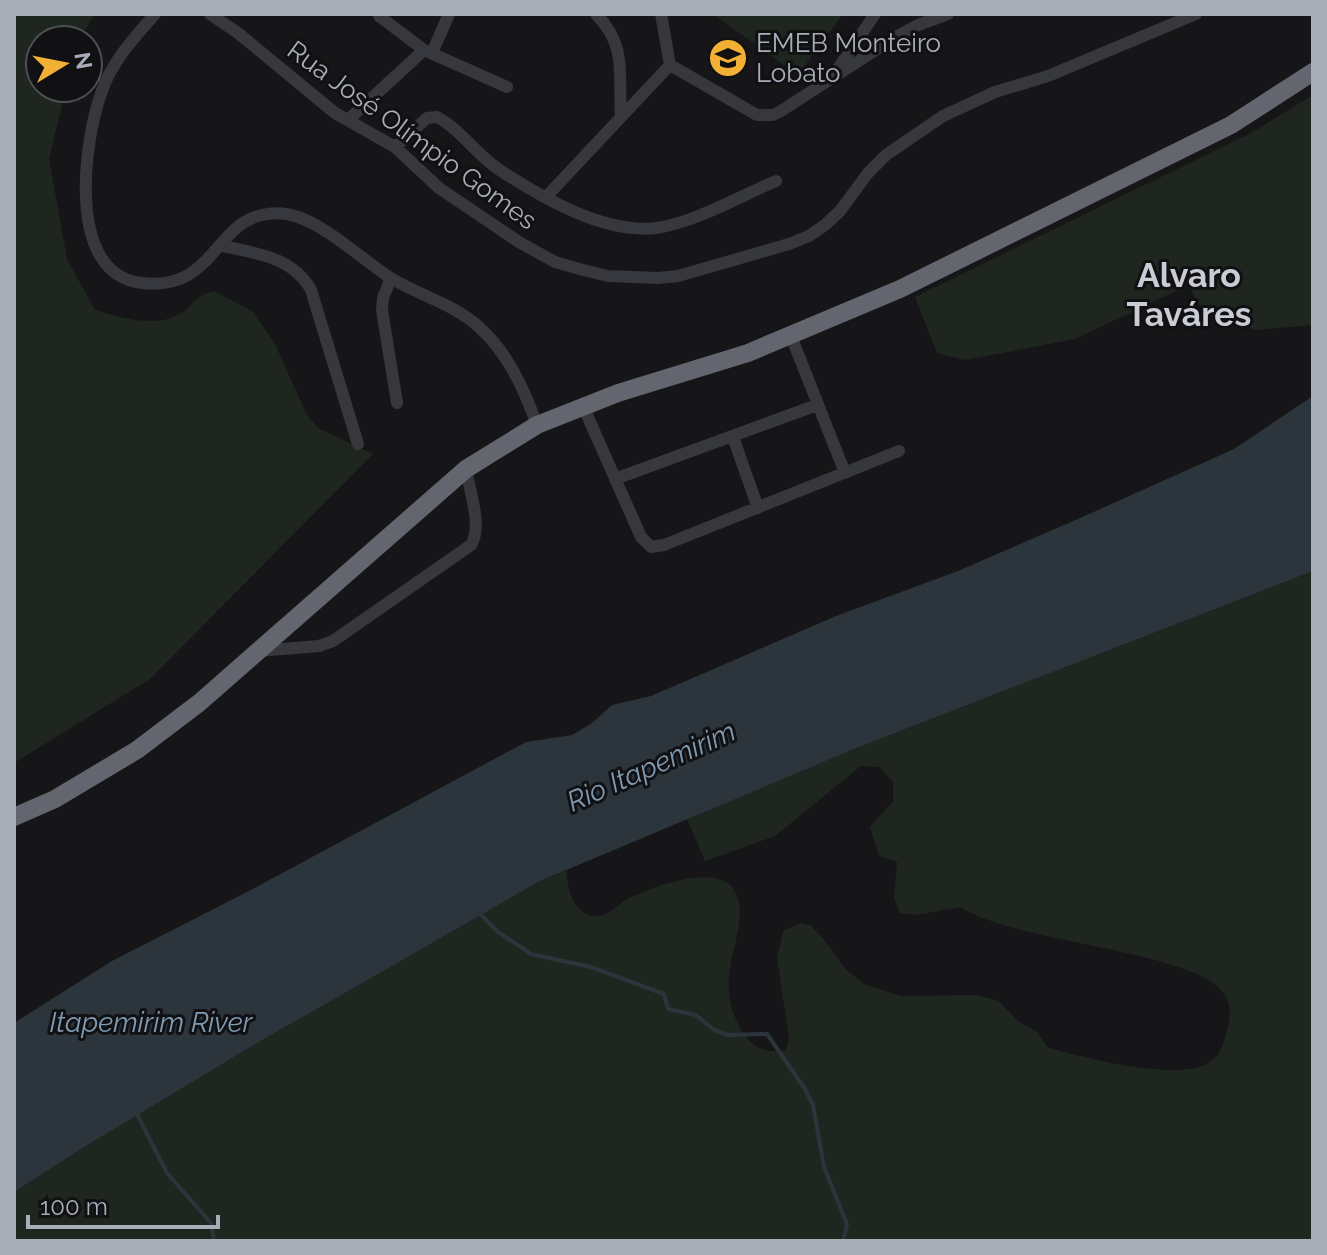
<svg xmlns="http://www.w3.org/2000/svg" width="1327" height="1255" font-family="Raleway,sans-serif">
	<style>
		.green { fill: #1e261f }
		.water { fill: #2c353c }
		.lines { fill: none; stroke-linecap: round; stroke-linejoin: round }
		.stream { stroke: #2c353c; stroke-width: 4 }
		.minor { stroke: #37383d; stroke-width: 12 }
		.highway { stroke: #63666e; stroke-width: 18 }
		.labels { text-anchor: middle; stroke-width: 6; stroke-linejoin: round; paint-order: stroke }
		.poi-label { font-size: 26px; fill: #a8adb8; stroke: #111113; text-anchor: start }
		.street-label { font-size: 26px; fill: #a8adb8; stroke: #111113 }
		.water-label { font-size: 28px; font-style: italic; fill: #7f9bb3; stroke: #111113 }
		.district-label { font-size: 34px; font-weight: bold; fill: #c9ccd4; stroke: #111113 }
	</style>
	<rect width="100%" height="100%" fill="#161618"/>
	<path class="green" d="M14 14H95L79 40H40V88H66L49 159 67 259 95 310C119 317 153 328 178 315 194 307 192 296 214 291L252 311 275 344 307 415 318 428 373 454 150 679 14 763Z
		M713 14H843L798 75Z
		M1313 95V325L1256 330 1225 319 1197 303 1189 285 1075 339 965 360 937 353 915 297 1251 133Z
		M1313 571V1241H14V1192C185 1081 363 982 540 881L567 870C566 893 578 926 608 913 615 909 621 903 628 899 650 887 712 864 732 887 751 910 730 951 729 977 728 998 732 1016 744 1034 754 1050 768 1053 786 1050L789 1038 777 958 783 931 801 923 810 925 826 942 846 970 866 985 901 996 977 995 999 1001 1019 1022 1037 1032 1048 1048C1084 1057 1179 1083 1210 1062 1222 1054 1223 1043 1227 1030 1230 1019 1232 1006 1225 995 1197 950 1016 944 961 907L917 915 900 913 894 898 897 862 879 856 870 827 893 801V782L880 767 861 766 775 836 705 861 687 819 859 747Z"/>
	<path class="water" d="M1313 396V571L859 747 540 881 252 1046 86 1146 14 1192V1023L112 961 245 893 526 742 572 735 592 723 612 705 651 696 836 616 958 571 1078 519 1234 449Z"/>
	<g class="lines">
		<path class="stream" d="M480 914 498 932 531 954 591 967 664 994 668 1009 696 1015 714 1030 728 1035 767 1034 805 1089 813 1105 824 1167 847 1224 843 1241
			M136 1112 167 1173 211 1223 214 1241"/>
		<path class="minor" d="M155 14C135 37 114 59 103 88 84 137 64 275 142 283 213 291 214 225 262 215 274 212 287 213 298 217 328 227 362 259 389 277 418 295 454 304 479 327 508 353 524 389 537 425
			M210 14 238 33 335 113 395 147 439 188 519 242 555 262 583 270 608 276 658 278 678 276 789 244 809 236 825 225 840 211 868 173 886 155 943 116 995 92 1048 76 1196 14
			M596 14C628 47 618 74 621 116
			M661 14 670 65 757 115H773L781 111 899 35 918 25 948 14
			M379 16 424 50 507 87
			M432 53 449 14
			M835 73 875 14
			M348 120 424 50
			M395 147 427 118 437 117C460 129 476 154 498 169 541 197 603 234 656 228 694 223 740 196 776 181
			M546 197 670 65
			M222 246C255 253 293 257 311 290L358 444
			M391 278 383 298 382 310 397 403
			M791 336 845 473
			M583 406 641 537 651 547 664 545 899 451
			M733 437 758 508
			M615 479 817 405
			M258 651 319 646 333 641 471 545C483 526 469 490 466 469"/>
		<path class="highway" d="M14 817 55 799 137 750 199 703 466 469 537 425 618 393 748 353 900 289 1231 125 1313 72"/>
	</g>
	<defs>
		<g id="school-disc" transform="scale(2)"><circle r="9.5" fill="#f2b134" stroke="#111113"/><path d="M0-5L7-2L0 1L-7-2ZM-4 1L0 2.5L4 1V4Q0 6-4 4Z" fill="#111"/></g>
	</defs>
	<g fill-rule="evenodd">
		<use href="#school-disc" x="728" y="58"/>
	</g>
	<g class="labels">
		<g class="poi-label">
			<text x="756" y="52">EMEB Monteiro<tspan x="756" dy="30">Lobato</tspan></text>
		</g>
		<g class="street-label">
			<text transform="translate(412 135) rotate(36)" y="9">Rua José Olímpio Gomes</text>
		</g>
		<g class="water-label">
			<text transform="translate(651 766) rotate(-24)" y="10">Rio Itapemirim</text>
			<text x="151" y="1032">Itapemirim River</text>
		</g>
		<g class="district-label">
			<text x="1189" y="287">Alvaro<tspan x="1189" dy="39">Taváres</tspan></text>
		</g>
	</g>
	<rect width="1327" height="1255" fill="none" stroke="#a8adb8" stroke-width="32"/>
	<g transform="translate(64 64) rotate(80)"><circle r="38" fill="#111113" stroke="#4d4f55" stroke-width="2"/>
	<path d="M0-6L14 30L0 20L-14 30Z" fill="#f2b134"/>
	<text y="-12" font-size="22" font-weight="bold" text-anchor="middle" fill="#a8adb8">N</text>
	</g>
	<path d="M28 1215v12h190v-12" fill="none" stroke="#a8adb8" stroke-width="4"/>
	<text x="40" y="1215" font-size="24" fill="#a8adb8" stroke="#111113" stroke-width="6" paint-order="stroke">100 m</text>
</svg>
